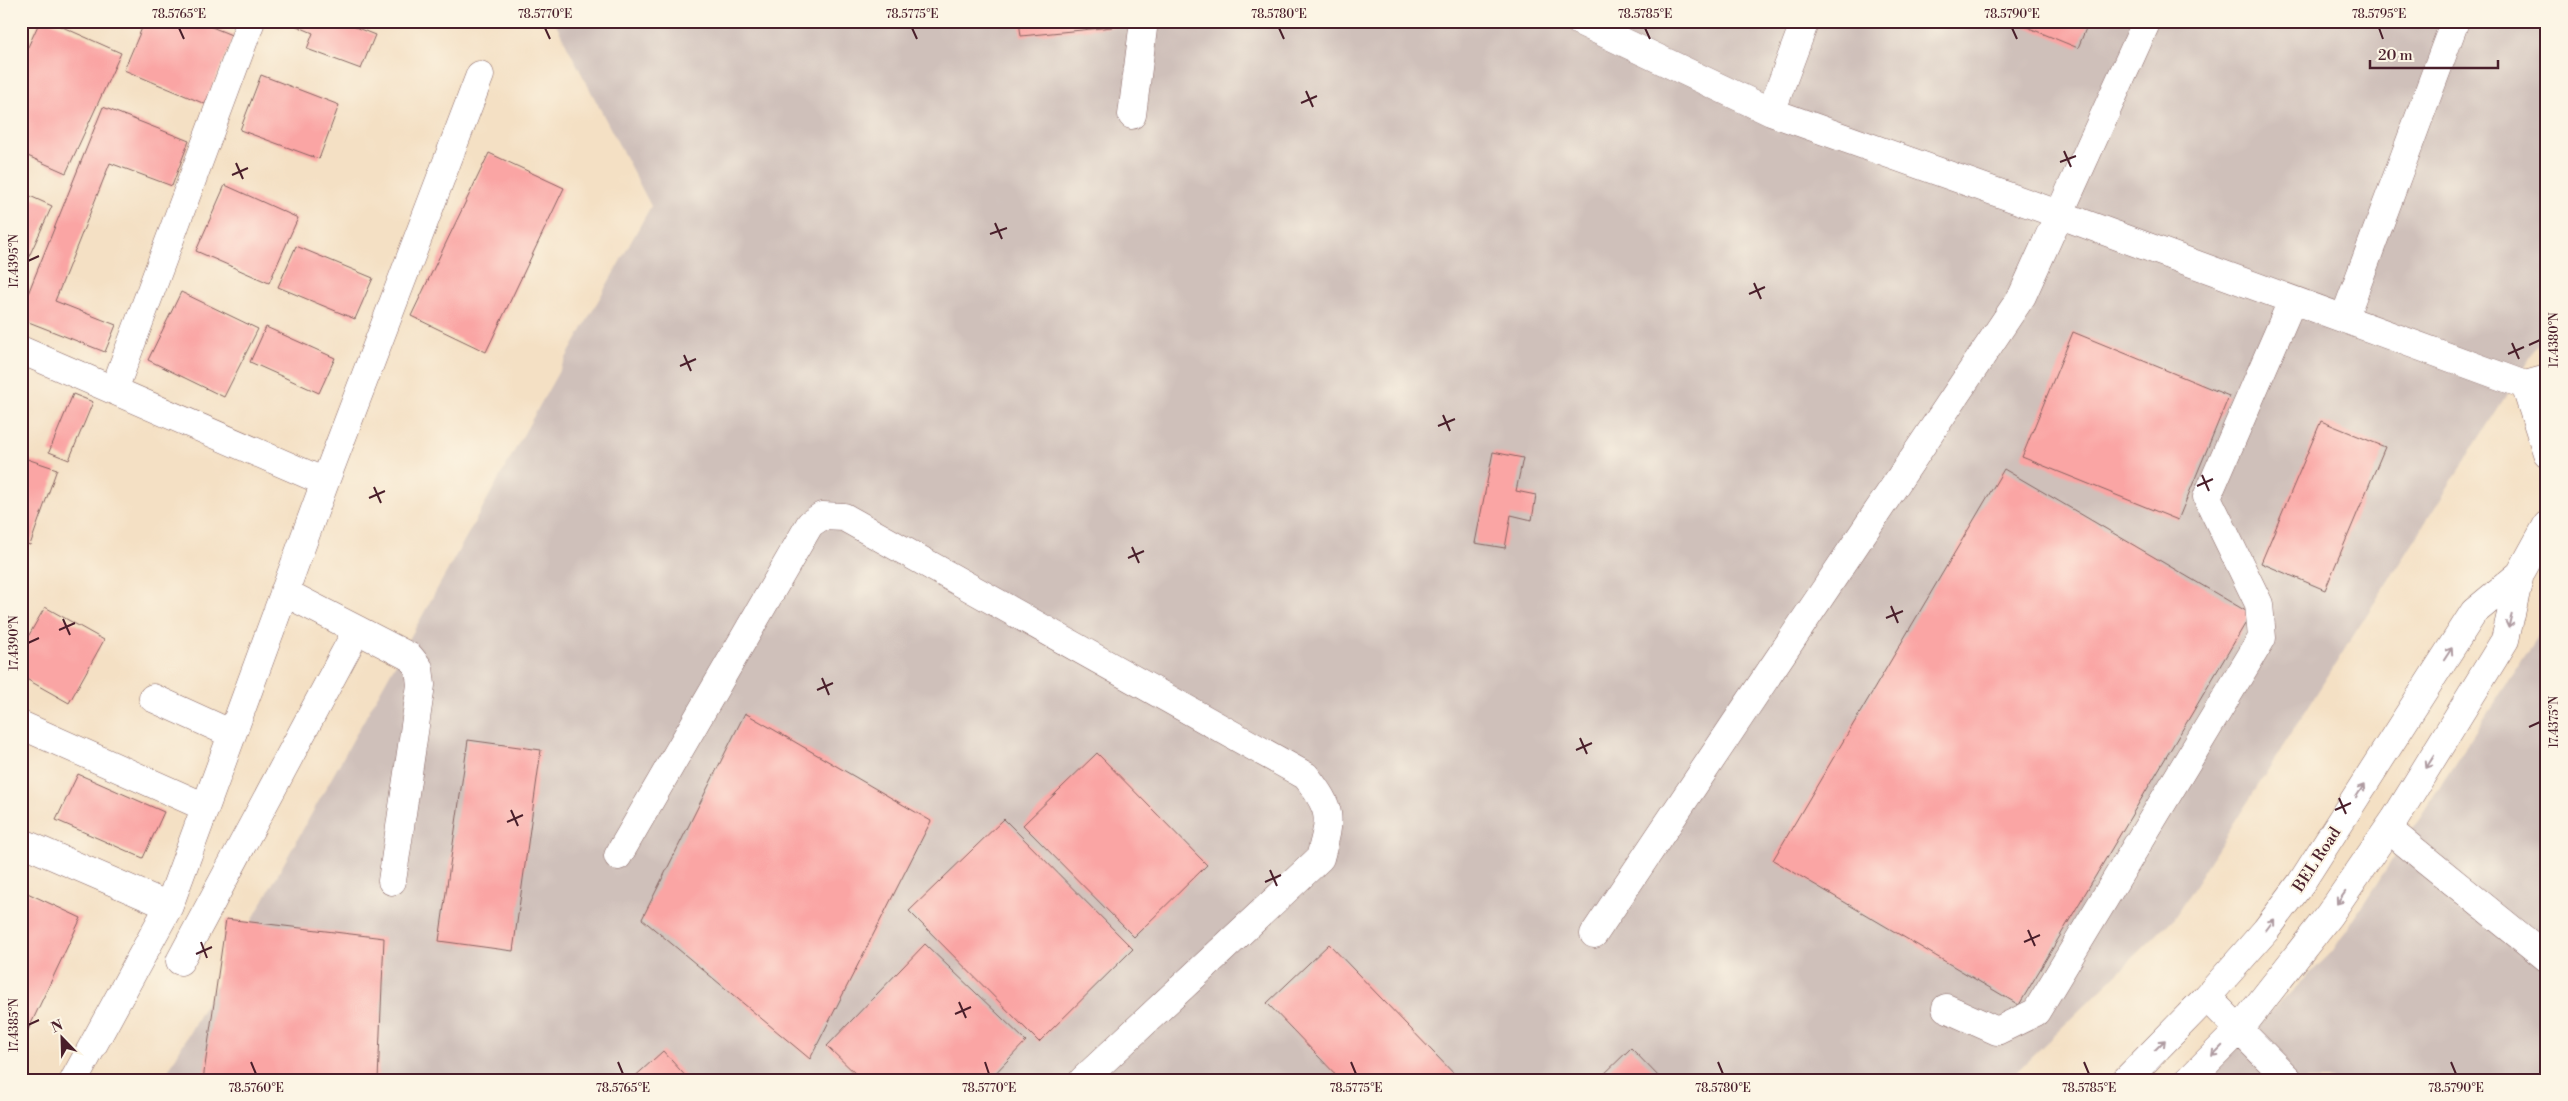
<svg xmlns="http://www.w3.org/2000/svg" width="2568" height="1101" font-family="'Libre Bodoni',serif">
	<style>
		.industrial { fill: #cfc0ba }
		.building { fill: #faa5a4 }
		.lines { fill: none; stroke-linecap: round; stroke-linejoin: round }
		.minor-casing { stroke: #866361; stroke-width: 29 }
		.minor { stroke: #fff; stroke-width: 28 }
		.oneway { stroke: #ae9aa0 }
		.ticks { fill: none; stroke: #4a1f2b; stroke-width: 2 }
		.labels { text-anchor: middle; stroke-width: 4; stroke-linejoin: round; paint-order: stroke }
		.street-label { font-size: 16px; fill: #4a1f2b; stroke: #fcf5e5 }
		.neatline { fill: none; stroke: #4a1f2b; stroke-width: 2 }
		.ticks-label { font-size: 12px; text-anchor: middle; fill: #4a1f2b }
	</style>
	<rect width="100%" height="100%" fill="#fcf5e5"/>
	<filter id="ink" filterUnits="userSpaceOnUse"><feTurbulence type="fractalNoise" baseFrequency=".02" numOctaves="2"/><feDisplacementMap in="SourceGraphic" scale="10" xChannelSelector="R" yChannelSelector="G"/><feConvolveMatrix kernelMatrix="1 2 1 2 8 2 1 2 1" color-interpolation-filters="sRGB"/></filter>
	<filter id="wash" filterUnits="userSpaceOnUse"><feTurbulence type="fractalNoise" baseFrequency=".0096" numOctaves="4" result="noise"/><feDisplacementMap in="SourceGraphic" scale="20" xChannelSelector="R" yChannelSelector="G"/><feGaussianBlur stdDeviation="1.12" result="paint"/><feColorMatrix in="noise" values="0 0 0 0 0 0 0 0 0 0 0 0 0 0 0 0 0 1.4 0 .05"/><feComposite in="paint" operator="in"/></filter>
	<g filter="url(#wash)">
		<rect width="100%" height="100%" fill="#f4e0c4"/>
		<path class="industrial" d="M554 21H2547V331L2174 918 2008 1080H163L651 206Z
			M2547 622V1080H2201L2332 952Z"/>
		<g id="blocks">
			<path class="building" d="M40 21H49L121 53 66 173 21 153V62Z
				M145 21H197L234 36 205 104 124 70Z
				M293 21H340L375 35 361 69 307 49 313 33 292 24Z
				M1019 21H1112V27L1021 36Z
				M2012 21H2089L2078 48Z
				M261 75 339 105 319 159 240 130Z
				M103 107 189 141 172 186 110 163 55 301 116 325 105 352 21 319V311Z
				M489 153 564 188 486 352 411 316Z
				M225 185 298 218 269 283 196 251Z
				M21 192 52 206 21 274Z
				M296 246 373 278 355 319 278 287Z
				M181 292 258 329 224 397 148 360Z
				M266 327 335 358 319 393 250 362Z
				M2073 332 2229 396 2178 520 2022 457Z
				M73 394 93 402 69 460 49 452Z
				M2321 421 2385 447 2325 590 2261 563Z
				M1493 452 1523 458 1516 491 1536 495 1532 520 1511 515 1505 548 1475 543Z
				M21 457 57 469 30 545 21 542Z
				M2004 469 2251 614 2019 1005 1773 860Z
				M45 607 104 640 69 703 21 676V649Z
				M745 713 931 821 810 1059 642 919Z
				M468 740 541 750 513 951 439 941Z
				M1097 753 1207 865 1134 937 1023 825Z
				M78 774 164 812 143 858 56 820Z
				M1004 819 1133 949 1039 1042 909 911Z
				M21 890 81 918 21 1045Z
				M226 919 384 938 378 1080H203Z
				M925 944 1026 1041 989 1080H862L827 1046Z
				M1329 944 1460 1080H1341L1267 1003Z
				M1631 1048 1662 1080H1598Z
				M663 1051 689 1080H631Z"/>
		</g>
	</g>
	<g filter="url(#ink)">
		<use href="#blocks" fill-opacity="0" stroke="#866361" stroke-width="1"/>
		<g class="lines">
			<g class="minor-casing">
				<path id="minor" d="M1579 21 1771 112 2058 214 2525 385 2547 453
					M1771 112 1805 21
					M1132 115 1144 21
					M2344 319 2455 21
					M21 350 325 482
					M2525 385 2547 379
					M114 390 251 21
					M284 592 410 657 419 668 421 685 392 881
					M153 698 232 734
					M21 725 205 807
					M2388 829 2547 958
					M21 842 169 906
					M618 856 810 524 822 516 844 517 1306 776C1333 811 1331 817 1320 858L1083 1080
					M1594 934 2022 296 2147 21
					M180 961 357 630
					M2207 997 2289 1080
					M1946 1008 1997 1031 2036 1012 2262 638 2259 604 2207 497 2292 301
					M74 1080 169 906 325 482 480 75
					M2126 1080 2207 997 2266 930 2301 883 2474 612 2520 574
					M2189 1080 2239 1030 2329 915 2395 819 2505 640 2520 574 2547 525"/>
			</g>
			<use href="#minor" class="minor"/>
		</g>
		<defs><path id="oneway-shaft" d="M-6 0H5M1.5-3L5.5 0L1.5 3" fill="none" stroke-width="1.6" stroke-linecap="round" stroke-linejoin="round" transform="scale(1.25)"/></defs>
		<g class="oneway">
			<use href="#oneway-shaft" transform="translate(2510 621) rotate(103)"/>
			<use href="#oneway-shaft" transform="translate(2448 654) rotate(-57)"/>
			<use href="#oneway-shaft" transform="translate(2430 762) rotate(122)"/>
			<use href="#oneway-shaft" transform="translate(2360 791) rotate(-57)"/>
			<use href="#oneway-shaft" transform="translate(2341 898) rotate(125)"/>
			<use href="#oneway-shaft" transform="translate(2270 925) rotate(-53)"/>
			<use href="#oneway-shaft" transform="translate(2160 1045) rotate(-45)"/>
			<use href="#oneway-shaft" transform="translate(2217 1051) rotate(135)"/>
		</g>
	</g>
	<path class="ticks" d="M179 28 184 39M545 28 550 39M912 28 917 39M1279 28 1284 39M1645 28 1650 39M2012 28 2017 39M2379 28 2383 39M1306 91 1313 107M1301 103 1317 96M2064 151 2071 167M2060 162 2076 156M236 163 243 179M232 175 248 168M995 223 1002 239M990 234 1007 228M28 261 39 256M1754 283 1761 299M1749 294 1765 287M2512 343 2519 359M2529 345 2540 340M2508 354 2524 347M684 355 691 371M680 366 696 359M1443 415 1450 431M1438 426 1455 419M2202 475 2209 491M2197 486 2213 479M374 487 381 503M369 498 385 491M1132 547 1139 563M1128 558 1144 551M1891 606 1898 623M1886 618 1903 611M63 619 70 635M59 630 75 623M28 643 39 638M822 678 829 695M817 690 833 683M2529 727 2540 722M1580 738 1587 754M1576 750 1592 743M2339 798 2346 814M511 810 518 826M2335 810 2351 803M507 822 523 815M1270 870 1277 886M1265 882 1281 875M2028 930 2035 946M201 942 207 958M2024 942 2040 935M196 954 212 947M959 1002 966 1018M955 1014 971 1007M28 1025 39 1020M251 1062 256 1074M618 1062 623 1074M985 1062 989 1074M1351 1062 1356 1074M1718 1062 1723 1074M2084 1062 2089 1074M2451 1062 2456 1074"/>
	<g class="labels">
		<g class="street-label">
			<text transform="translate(2316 859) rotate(-57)" y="6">BEL Road</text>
		</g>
	</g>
	<rect width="2568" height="1101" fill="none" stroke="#fcf5e5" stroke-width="55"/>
	<g transform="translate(62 1038) rotate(337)" stroke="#fcf5e5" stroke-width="4" paint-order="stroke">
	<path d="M0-4L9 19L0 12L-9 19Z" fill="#4a1f2b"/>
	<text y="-8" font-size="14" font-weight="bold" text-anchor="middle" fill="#4a1f2b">N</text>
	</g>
	<path d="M2370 60v8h128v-8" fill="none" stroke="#4a1f2b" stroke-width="2.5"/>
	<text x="2378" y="60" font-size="15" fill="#4a1f2b" stroke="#fcf5e5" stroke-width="4" paint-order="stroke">20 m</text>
	<rect x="28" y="28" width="2512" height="1046" class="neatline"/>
	<g class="ticks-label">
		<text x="179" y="18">78.5765°E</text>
		<text x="545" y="18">78.5770°E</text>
		<text x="912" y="18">78.5775°E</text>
		<text x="1279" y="18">78.5780°E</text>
		<text x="1645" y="18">78.5785°E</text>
		<text x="2012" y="18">78.5790°E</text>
		<text x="2379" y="18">78.5795°E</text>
		<text transform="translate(14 261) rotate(-90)" y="4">17.4395°N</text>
		<text transform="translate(2554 340) rotate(-90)" y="4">17.4380°N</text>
		<text transform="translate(14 643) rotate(-90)" y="4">17.4390°N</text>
		<text transform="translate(2554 722) rotate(-90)" y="4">17.4375°N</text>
		<text transform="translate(14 1025) rotate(-90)" y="4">17.4385°N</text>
		<text x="256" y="1092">78.5760°E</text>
		<text x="623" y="1092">78.5765°E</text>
		<text x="989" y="1092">78.5770°E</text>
		<text x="1356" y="1092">78.5775°E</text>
		<text x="1723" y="1092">78.5780°E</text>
		<text x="2089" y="1092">78.5785°E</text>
		<text x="2456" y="1092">78.5790°E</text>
	</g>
</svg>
